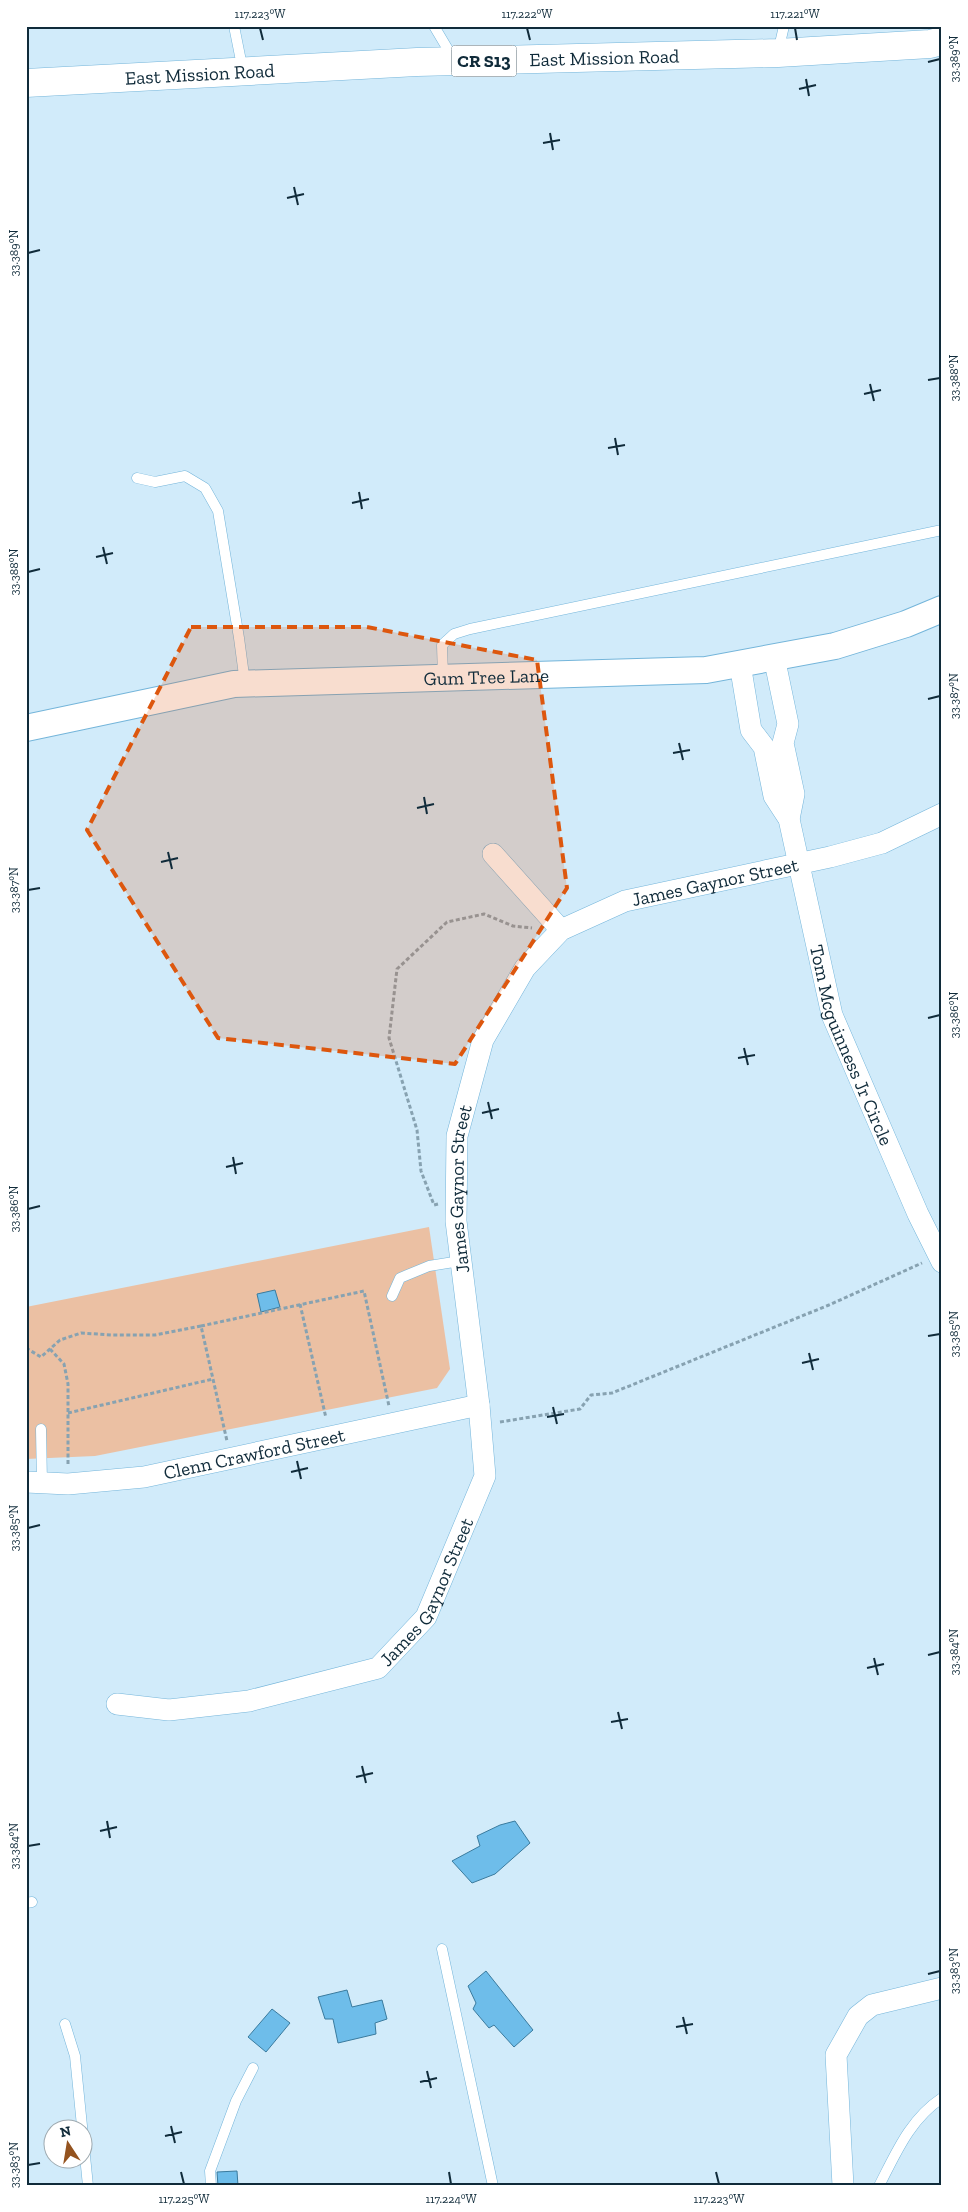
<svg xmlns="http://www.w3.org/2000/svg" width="968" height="2212" font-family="'Zilla Slab',serif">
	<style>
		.green { fill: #ebc0a3 }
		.building { fill: #6ebdea; stroke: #3a7b9e }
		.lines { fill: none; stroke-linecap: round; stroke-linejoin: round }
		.service-casing { stroke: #74b5da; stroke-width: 11 }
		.minor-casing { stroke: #74b5da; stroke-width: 22 }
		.tertiary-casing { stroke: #74b5da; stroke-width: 28 }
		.primary-casing { stroke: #74b5da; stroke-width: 29 }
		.path { stroke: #87a2b1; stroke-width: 3; stroke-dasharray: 4 2.5; stroke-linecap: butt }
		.service { stroke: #fff; stroke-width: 10 }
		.minor { stroke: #fff; stroke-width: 21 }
		.tertiary { stroke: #fff; stroke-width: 26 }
		.primary { stroke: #fff; stroke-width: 28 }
		.marked { fill: #dd570e; fill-opacity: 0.2; stroke: #dd570e; stroke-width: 4; stroke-dasharray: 10 6; stroke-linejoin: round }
		.ticks { fill: none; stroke: #102b3a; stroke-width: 2 }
		.labels { text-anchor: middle; stroke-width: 4; stroke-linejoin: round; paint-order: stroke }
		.shield { fill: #fff; stroke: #586b75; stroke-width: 1 }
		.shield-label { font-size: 18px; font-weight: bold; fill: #102b3a }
		.street-label { font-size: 19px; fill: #102b3a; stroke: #fff }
		.neatline { fill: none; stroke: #102b3a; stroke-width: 2 }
		.ticks-label { font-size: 12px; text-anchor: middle; fill: #102b3a }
	</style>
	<rect width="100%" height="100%" fill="#d1ebfa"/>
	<path class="green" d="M429 1227 450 1369 437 1388 95 1456 26 1459V1307Z"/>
	<path class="building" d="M275 1290 280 1307 261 1312 257 1294Z
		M515 1821 530 1843 495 1874 472 1883 452 1861 480 1846 477 1836 500 1825Z
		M486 1971 533 2030 514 2047 494 2025 489 2028 473 2009 476 2003 468 1986Z
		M347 1990 352 2007 382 2000 387 2019 375 2023 376 2034 338 2043 333 2019H325L318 1997Z
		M272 2009 290 2023 266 2052 248 2037Z
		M237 2171 238 2186H218L217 2172Z"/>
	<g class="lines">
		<g class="service-casing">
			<path id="service" d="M234 26 243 71
				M434 26 453 58
				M778 52 784 26
				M137 478 155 482 185 476 205 488 218 511 239 638 245 683
				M443 677 442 645 454 634 470 629 942 530
				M392 1296 400 1278 429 1266 460 1261
				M41 1429 42 1483
				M26 1903 32 1902
				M442 1949 493 2186
				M65 2024 75 2056 88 2186
				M211 2186 210 2171 236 2101 253 2068
				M879 2186C896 2153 910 2119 942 2098"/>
		</g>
		<g class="minor-casing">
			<g id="minor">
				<path d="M774 657 788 724 783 743 794 794 789 819"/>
				<path id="s1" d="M740 664 751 730 764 747 774 796 789 819 832 1015 918 1214 942 1262"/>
				<path d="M493 854 561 930"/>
				<path id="s2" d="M26 1482 68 1484 144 1477 479 1405"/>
				<path id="s3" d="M117 1704 169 1710 249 1701 378 1668 426 1617 485 1476 479 1405 456 1221 457 1136 483 1040 525 968 561 930 625 901 830 857 882 843 942 814"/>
				<path d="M843 2186 836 2055 858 2016 872 2005 942 1988"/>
			</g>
		</g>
		<g class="tertiary-casing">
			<g id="tertiary">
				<path id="s4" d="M26 728 234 684 706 670 835 646 906 624 942 609"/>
			</g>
		</g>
		<g class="primary-casing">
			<g id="primary">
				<path id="s5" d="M26 83 417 62 778 53 930 44 942 41"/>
			</g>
		</g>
		<path class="path" d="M438 1204 434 1205 421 1171 417 1130 389 1038 397 969 447 922 484 914 513 926 532 928
			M300 1304 326 1418
			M201 1326 364 1291 389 1406
			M26 1348 41 1357 60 1340 81 1333 112 1335H155L201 1326 227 1441
			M50 1349 64 1364 68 1384V1465
			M68 1413 213 1379
			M500 1422 580 1409 591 1395 612 1393 829 1305 922 1263"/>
		<use href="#service" class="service"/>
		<use href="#minor" class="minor"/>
		<use href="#tertiary" class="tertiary"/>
		<use href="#primary" class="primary"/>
	</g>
	<path class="marked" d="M191 627H367L537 660 567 888 455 1064 218 1038 87 830Z"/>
	<path class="ticks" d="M260 28 263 40M527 28 530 40M795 28 797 40M928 62 940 59M806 79 809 96M799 89 816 85M550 133 553 150M543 143 560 140M294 187 298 205M287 198 304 194M28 253 40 250M928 380 940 378M870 384 874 401M864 394 881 390M615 438 618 455M608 448 625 445M359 492 362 509M352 503 369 499M103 547 107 564M96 557 113 553M28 572 40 569M928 699 940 696M679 743 683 760M673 753 690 750M424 797 427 814M417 808 434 804M168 852 172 869M161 862 178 858M28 890 40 888M928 1018 940 1015M744 1048 748 1065M738 1058 755 1055M488 1102 492 1119M482 1113 499 1109M233 1157 236 1174M226 1167 243 1163M28 1209 40 1206M928 1336 940 1334M809 1353 813 1370M802 1363 819 1359M553 1407 557 1424M547 1417 564 1414M297 1461 301 1479M291 1472 308 1468M28 1528 40 1525M928 1655 940 1652M874 1658 878 1675M867 1668 884 1664M618 1712 622 1729M611 1722 628 1719M362 1766 366 1783M356 1777 373 1773M107 1821 110 1838M100 1831 117 1827M28 1846 40 1844M928 1974 940 1971M683 2017 687 2034M676 2027 693 2024M427 2071 431 2088M420 2082 437 2078M171 2126 175 2143M165 2136 182 2132M28 2165 40 2163M181 2172 184 2184M449 2172 451 2184M716 2172 719 2184"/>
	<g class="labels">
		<rect class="shield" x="451.5" y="45.5" width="65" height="31" rx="4"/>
		<g class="shield-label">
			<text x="484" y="67">CR S13</text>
		</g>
		<g class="street-label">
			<text dy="7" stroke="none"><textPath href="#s5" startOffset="579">East Mission Road</textPath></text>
			<text dy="7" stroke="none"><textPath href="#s5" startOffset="174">East Mission Road</textPath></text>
			<text dy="7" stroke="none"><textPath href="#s4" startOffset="465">Gum Tree Lane</textPath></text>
			<text dy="7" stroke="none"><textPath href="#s3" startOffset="1228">James Gaynor Street</textPath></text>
			<text dy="7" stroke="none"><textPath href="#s1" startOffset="401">Tom Mcguinness Jr Circle</textPath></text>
			<text dy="7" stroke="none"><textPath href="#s3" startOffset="778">James Gaynor Street</textPath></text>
			<text dy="7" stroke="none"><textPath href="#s2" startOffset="231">Clenn Crawford Street</textPath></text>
			<text dy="7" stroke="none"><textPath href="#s3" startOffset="358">James Gaynor Street</textPath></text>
		</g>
	</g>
	<rect width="968" height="2212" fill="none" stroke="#ffffff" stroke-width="55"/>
	<g transform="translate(68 2144) rotate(348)"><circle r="24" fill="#ffffff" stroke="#9faab0"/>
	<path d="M0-4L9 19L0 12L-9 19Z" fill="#94531f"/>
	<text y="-8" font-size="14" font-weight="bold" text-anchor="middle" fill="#102b3a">N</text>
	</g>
	<rect x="28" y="28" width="912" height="2156" class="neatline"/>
	<g class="ticks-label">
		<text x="260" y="18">117.223°W</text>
		<text x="527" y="18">117.222°W</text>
		<text x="795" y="18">117.221°W</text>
		<text transform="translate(954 59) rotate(-90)" y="4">33.389°N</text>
		<text transform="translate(14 253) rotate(-90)" y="4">33.389°N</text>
		<text transform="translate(954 378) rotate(-90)" y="4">33.388°N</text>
		<text transform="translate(14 572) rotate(-90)" y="4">33.388°N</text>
		<text transform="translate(954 696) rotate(-90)" y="4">33.387°N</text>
		<text transform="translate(14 890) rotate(-90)" y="4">33.387°N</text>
		<text transform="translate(954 1015) rotate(-90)" y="4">33.386°N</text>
		<text transform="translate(14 1209) rotate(-90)" y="4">33.386°N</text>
		<text transform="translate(954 1334) rotate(-90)" y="4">33.385°N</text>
		<text transform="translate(14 1528) rotate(-90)" y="4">33.385°N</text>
		<text transform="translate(954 1652) rotate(-90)" y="4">33.384°N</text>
		<text transform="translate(14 1846) rotate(-90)" y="4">33.384°N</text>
		<text transform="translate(954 1971) rotate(-90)" y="4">33.383°N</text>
		<text transform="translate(14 2165) rotate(-90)" y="4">33.383°N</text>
		<text x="184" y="2203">117.225°W</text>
		<text x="451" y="2203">117.224°W</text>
		<text x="719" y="2203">117.223°W</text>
	</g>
</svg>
